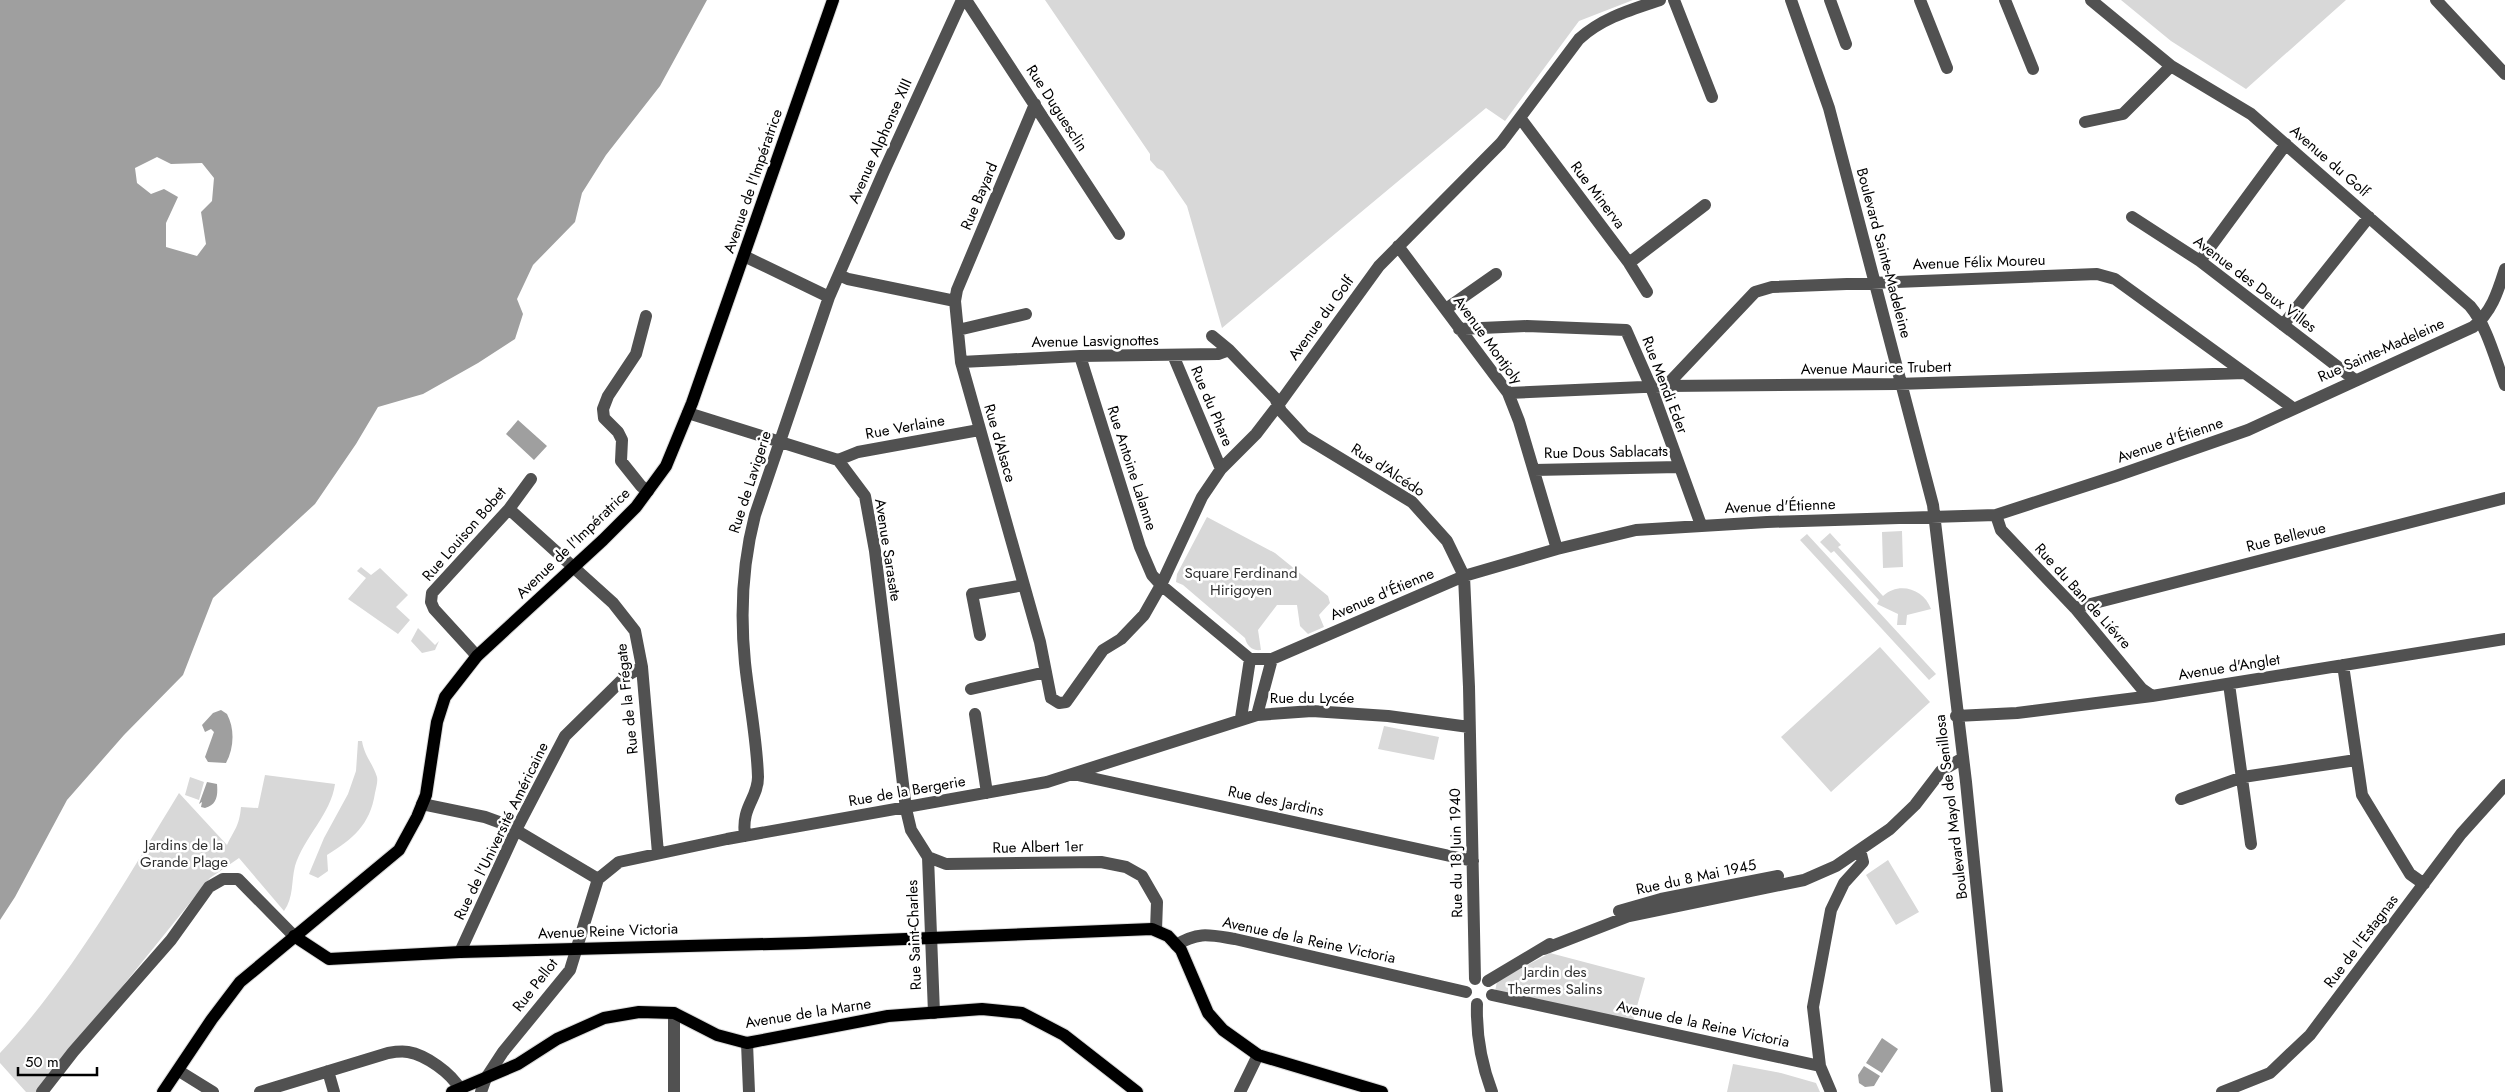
<svg xmlns="http://www.w3.org/2000/svg" width="2505" height="1092" font-family="Jost,sans-serif">
	<style>
		.green { fill: #d8d8d8 }
		.water { fill: #9f9f9f; fill-rule: evenodd }
		.lines { fill: none; stroke-linecap: round; stroke-linejoin: round }
		.major-casing { stroke: #dbdbdb; stroke-width: 14 }
		.minor { stroke: #515151; stroke-width: 12 }
		.major { stroke: #000; stroke-width: 12 }
		.labels { text-anchor: middle; stroke-width: 5; stroke-linejoin: round; paint-order: stroke }
		.street-label { font-size: 15px; fill: #000; stroke: #fff }
		.park-label { font-size: 15px; fill: #2f2f2f; stroke: #fff }
	</style>
	<rect width="100%" height="100%" fill="#fff"/>
	<path class="green" d="M1045 0H1633L1579 21 1505 121 1486 108 1222 328 1187 206 1163 171 1157 168 1150 160V154Z
		M2121 0H2346L2246 89 2171 41Z
		M1207 517 1275 553 1328 596 1330 603 1319 615 1324 627 1308 634 1300 626 1297 605H1277L1258 630 1261 650C1252 651 1247 646 1245 638L1183 585 1176 582 1177 574Z
		M1902 531 1903 567 1883 568 1882 532Z
		M1830 533 1841 545 1838 547 1883 596C1899 581 1924 589 1931 609L1907 615 1906 625H1897L1898 614 1877 604 1879 600 1834 551 1831 553 1820 542Z
		M1807 534 1936 674 1929 680 1800 540Z
		M361 567 371 575 380 568 408 595 396 607 410 620 398 634 348 599 366 578 357 571Z
		M418 628 435 645 439 641 435 650 422 653 411 641Z
		M1880 647 1930 702 1831 792 1781 737Z
		M1384 726 1439 737 1434 760 1378 749Z
		M358 741H362C364 755 373 764 377 777 378 782 376 788 375 793 370 825 353 839 327 855L328 871 318 878 309 874 324 838 348 794 356 771Z
		M265 775 335 784C331 814 304 837 295 866 291 882 294 897 284 911L239 858 210 878 37 1092H26L0 1063V1053C72 976 124 883 179 793L227 845C235 828 239 827 241 807L258 808Z
		M190 777 204 782 199 800 185 795Z
		M1888 860 1919 912 1896 925 1866 875Z
		M1550 953 1645 978 1632 1024 1495 992 1497 981Z
		M1733 1064 1781 1073 1816 1083 1820 1092H1727Z"/>
	<path class="water" d="M0 0H707L660 86 606 155 582 193 575 222 533 265 517 299 523 314 515 339 478 363 423 394 378 407 356 444 315 504 213 598 183 675 124 735 67 800 15 897 0 920ZM157 157 171 164 202 163 214 178 212 201 201 212 206 244 197 256 166 247V223L178 197 164 189 151 194 137 183 135 168Z
		M518 420 547 446 534 460 506 434Z
		M221 710 227 714C235 729 234 748 226 763L208 762 205 757 214 732 211 729 205 732 202 725 213 713Z
		M207 782 217 784C218 795 217 805 205 808L201 807 202 802 199 804Z
		M1882 1038 1898 1049 1882 1073 1866 1063Z
		M1864 1066 1880 1076 1874 1086 1865 1087 1859 1083 1858 1075Z"/>
	<g class="lines">
		<g class="major-casing">
			<path id="major" d="M294 936 329 959 460 952 806 943 1152 929 1168 936 1181 950 1208 1013 1223 1030 1258 1055 1382 1092
				M163 1092 212 1019 240 982 399 850 417 817 426 795 437 722 445 697 477 656 603 540 636 507 666 466 692 403 833 0
				M452 1092 518 1064 557 1039 604 1018 639 1012 674 1013 717 1035 747 1043 888 1016 982 1009 1022 1013 1064 1035 1137 1092"/>
		</g>
		<path class="minor" d="M966 0 1119 234
			M1674 0 1712 97
			M1791 0 1829 108 1933 505 1966 782 1997 1092
			M1830 0 1846 44
			M1920 0 1947 68
			M2005 0 2033 69
			M2091 0 2171 66 2251 114 2470 306C2487 326 2495 359 2505 385
			M2436 0 2505 74
			M1035 104 957 290 955 301 961 362 1040 642 1051 698 1059 703 1066 702 1103 650 1121 639 1144 615 1161 585 1202 497 1221 469 1256 434 1279 404 1379 266 1501 143 1579 39C1602 18 1630 10 1660 0
			M1521 119 1629 263 1647 292
			M2085 122 2123 114 2171 66
			M2132 217 2200 261 2355 380
			M1398 246 1508 393 1519 421 1557 549
			M744 256 829 297
			M2200 261 2286 144
			M1629 263 1705 205
			M839 275 848 279 955 301
			M1446 309 1496 274
			M646 316 636 354 608 396 603 409 604 418 618 432 622 440 621 461 641 486 648 491
			M2283 325 2369 217
			M1459 329 1527 326 1626 330 1651 387 1701 525
			M958 330 1026 314
			M1212 336 1229 350 1275 398 1281 411 1305 437 1412 502 1447 541 1464 576 1469 687 1475 979
			M1173 355 1221 469
			M1080 356 1140 547 1152 575 1161 585 1250 659
			M961 362 1080 356 1218 354 1229 350
			M1666 386 1755 292 1772 287 2097 274 2115 279 2293 408
			M1508 393 1666 386 1896 384 2245 373
			M688 413 838 460 865 496 875 551 906 809 911 830 928 857 946 864 1101 862 1126 867 1142 876 1157 902 1156 930
			M838 460 858 452 979 430
			M1534 470 1679 467
			M509 509 613 603 635 631 642 667 658 853
			M1996 515 2001 530 2075 608 2142 689 2152 696
			M2075 608 2505 498
			M980 635 972 594 1024 585
			M477 656 434 609 431 602 432 593 509 509 531 479
			M1250 659H1272L1464 576 1557 549 1636 530 1767 522 1996 515 2116 476 2248 430 2473 327C2492 312 2498 291 2505 269
			M2343 665 2362 795 2410 874 2424 884
			M2229 684 2251 844
			M971 689 1046 672
			M975 714 987 793
			M1257 715 1272 659
			M1956 716 2017 713 2152 696 2505 639
			M1241 718 1250 659
			M1073 774 1473 861
			M2181 799 2243 777 2356 760
			M422 804 485 817 507 825 598 879
			M745 836C741 806 758 799 758 777 757 740 749 701 745 663 740 613 742 565 755 515L829 297 884 171 962 0
			M928 857 934 1013
			M1619 911 1661 899 1778 876
			M1176 945C1199 931 1210 935 1235 939L1466 992
			M1544 949 1629 916 1804 880 1836 866 1890 829 1915 805 1941 771 1963 758
			M460 952 517 828 565 736 626 676 642 667
			M1488 981 1550 944
			M1492 995 1820 1066
			M1477 1004C1476 1035 1481 1063 1492 1092
			M674 1013V1092
			M747 1043 749 1092
			M179 1071 213 1092
			M328 1071 334 1092
			M42 1092 73 1052 171 940 209 887 223 879H238L294 936
			M260 1092 388 1053C394 1052 402 1051 408 1052 426 1055 451 1073 460 1089
			M481 1092 486 1078 503 1052 570 970 598 879 619 862 727 839 1047 782 1257 715 1312 711 1388 716 1469 727
			M1240 1092 1258 1055
			M1831 1092 1820 1066 1813 1007 1831 910 1844 883 1863 862 1860 850
			M2222 1092 2270 1073 2310 1035 2461 834 2505 785"/>
		<use href="#major" class="major"/>
	</g>
	<g class="labels">
		<g class="street-label">
			<text transform="translate(1057 108) rotate(57)" y="5">Rue Duguesclin</text>
			<text transform="translate(880 141) rotate(-66)" y="5">Avenue Alphonse XIII</text>
			<text transform="translate(2330 161) rotate(41)" y="5">Avenue du Golf</text>
			<text transform="translate(753 181) rotate(-71)" y="5">Avenue de l'Impératrice</text>
			<text transform="translate(1598 195) rotate(53)" y="5">Rue Minerva</text>
			<text transform="translate(979 196) rotate(-67)" y="5">Rue Bayard</text>
			<text transform="translate(1884 253) rotate(75)" y="5">Boulevard Sainte-Madeleine</text>
			<text transform="translate(1979 262) rotate(-2)" y="5">Avenue Félix Moureu</text>
			<text transform="translate(2255 284) rotate(37)" y="5">Avenue des Deux Villes</text>
			<text transform="translate(1321 318) rotate(-54)" y="5">Avenue du Golf</text>
			<text transform="translate(1488 340) rotate(54)" y="5">Avenue Montjoly</text>
			<text transform="translate(1095 341) rotate(-1)" y="5">Avenue Lasvignottes</text>
			<text transform="translate(2381 350) rotate(-24)" y="5">Rue Sainte-Madeleine</text>
			<text transform="translate(1876 368) rotate(-1)" y="5">Avenue Maurice Trubert</text>
			<text transform="translate(1665 385) rotate(69)" y="5">Rue Mendi Eder</text>
			<text transform="translate(1212 406) rotate(67)" y="5">Rue du Phare</text>
			<text transform="translate(905 427) rotate(-10)" y="5">Rue Verlaine</text>
			<text transform="translate(2170 440) rotate(-19)" y="5">Avenue d'Étienne</text>
			<text transform="translate(1000 443) rotate(74)" y="5">Rue d'Alsace</text>
			<text transform="translate(1606 452) rotate(-1)" y="5">Rue Dous Sablacats</text>
			<text transform="translate(1132 468) rotate(72)" y="5">Rue Antoine Lalanne</text>
			<text transform="translate(1388 470) rotate(33)" y="5">Rue d'Alcédo</text>
			<text transform="translate(750 482) rotate(-72)" y="5">Rue de Lavigerie</text>
			<text transform="translate(1780 506) rotate(-2)" y="5">Avenue d'Étienne</text>
			<text transform="translate(464 534) rotate(-49)" y="5">Rue Louison Bobet</text>
			<text transform="translate(2286 537) rotate(-14)" y="5">Rue Bellevue</text>
			<text transform="translate(573 543) rotate(-44)" y="5">Avenue de l'Impératrice</text>
			<text transform="translate(888 550) rotate(81)" y="5">Avenue Sarasate</text>
			<text transform="translate(1382 594) rotate(-23)" y="5">Avenue d'Étienne</text>
			<text transform="translate(2083 596) rotate(48)" y="5">Rue du Ban de Liévre</text>
			<text transform="translate(2229 667) rotate(-9)" y="5">Avenue d'Anglet</text>
			<text x="1312" y="703">Rue du Lycée</text>
			<text transform="translate(627 699) rotate(-96)" y="5">Rue de la Frégate</text>
			<text transform="translate(907 791) rotate(-10)" y="5">Rue de la Bergerie</text>
			<text transform="translate(1276 801) rotate(12)" y="5">Rue des Jardins</text>
			<text transform="translate(1951 807) rotate(-97)" y="5">Boulevard Mayol de Senillosa</text>
			<text transform="translate(501 831) rotate(-64)" y="5">Rue de l'Université Américaine</text>
			<text transform="translate(1038 847) rotate(-1)" y="5">Rue Albert 1er</text>
			<text transform="translate(1456 853) rotate(-91)" y="5">Rue du 18 Juin 1940</text>
			<text transform="translate(1696 877) rotate(-12)" y="5">Rue du 8 Mai 1945</text>
			<text transform="translate(608 931) rotate(-2)" y="5">Avenue Reine Victoria</text>
			<text transform="translate(914 935) rotate(-92)" y="5">Rue Saint-Charles</text>
			<text transform="translate(1309 940) rotate(12)" y="5">Avenue de la Reine Victoria</text>
			<text transform="translate(2361 941) rotate(-53)" y="5">Rue de l'Estagnas</text>
			<text transform="translate(535 985) rotate(-52)" y="5">Rue Pellot</text>
			<text transform="translate(808 1013) rotate(-9)" y="5">Avenue de la Marne</text>
			<text transform="translate(1703 1024) rotate(12)" y="5">Avenue de la Reine Victoria</text>
		</g>
		<g class="park-label">
			<text x="1241" y="578">Square Ferdinand<tspan x="1241" dy="17">Hirigoyen</tspan></text>
			<text x="184" y="850">Jardins de la<tspan x="184" dy="17">Grande Plage</tspan></text>
			<text x="1555" y="977">Jardin des<tspan x="1555" dy="17">Thermes Salins</tspan></text>
		</g>
	</g>
	<path d="M18 1067v8h79v-8" fill="none" stroke="#000000" stroke-width="2.5"/>
	<text x="25" y="1067" font-size="15" fill="#000000" stroke="#ffffff" stroke-width="4" paint-order="stroke">50 m</text>
</svg>
